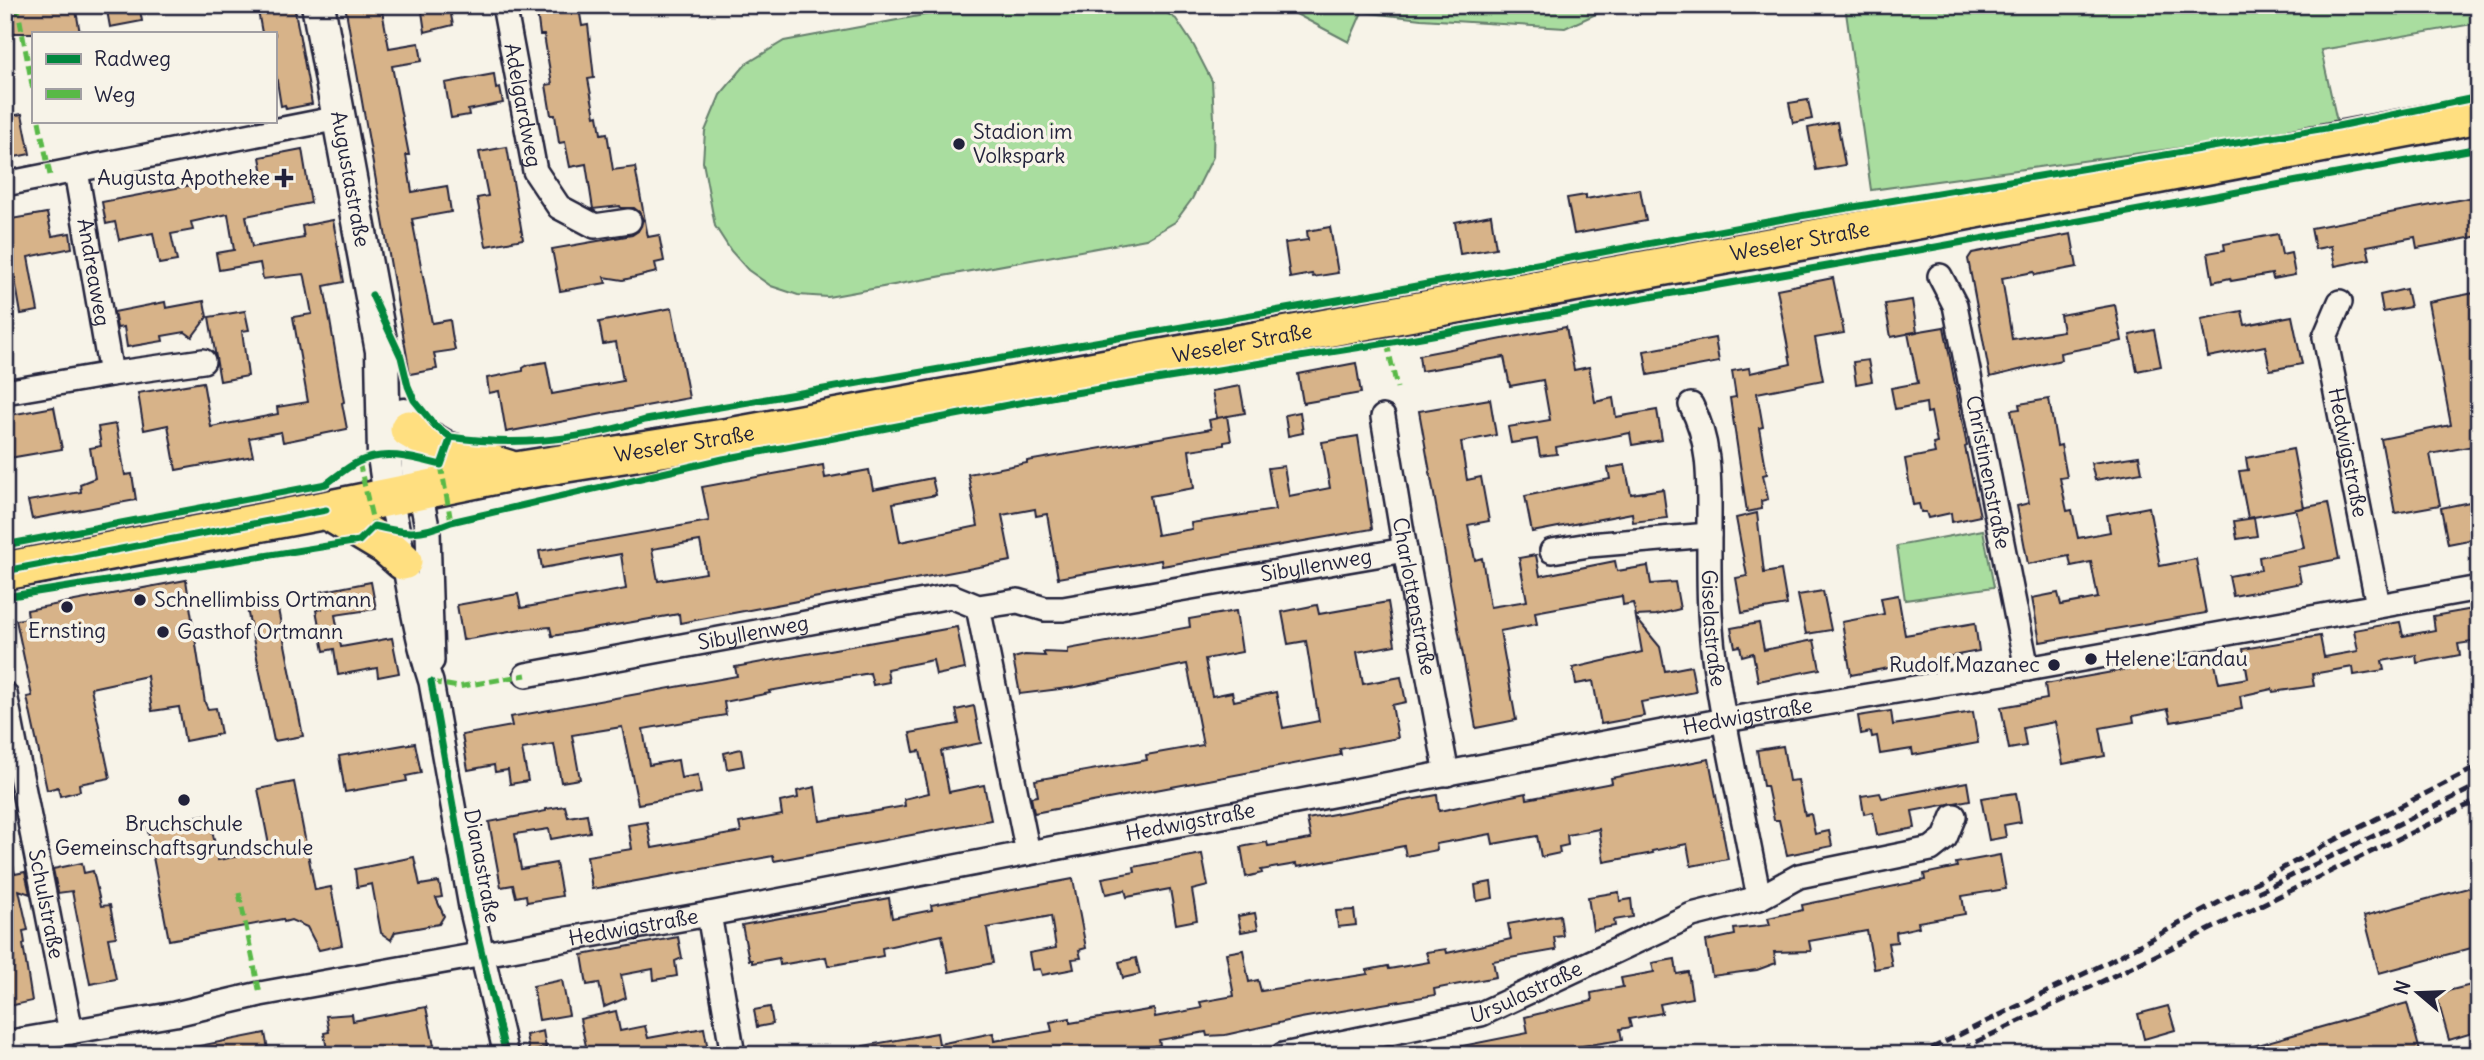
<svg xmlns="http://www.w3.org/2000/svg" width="2484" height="1060" font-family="Delius,sans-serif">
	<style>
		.green { fill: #a9dd9f; stroke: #66806d; stroke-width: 2 }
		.building { fill: #d7b389; stroke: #22223b; stroke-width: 2; fill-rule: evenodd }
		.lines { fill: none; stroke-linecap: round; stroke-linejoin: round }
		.street-casing { stroke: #22223b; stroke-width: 28 }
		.secondary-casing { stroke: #22223b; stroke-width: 37 }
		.primary-casing { stroke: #22223b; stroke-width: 42 }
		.street { stroke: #f7f3e8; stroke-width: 23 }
		.secondary { stroke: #f7f3e8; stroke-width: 32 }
		.primary { stroke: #ffdf80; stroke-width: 37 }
		.rail { stroke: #22223b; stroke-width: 5; stroke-dasharray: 10 5; stroke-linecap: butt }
		.quiet { stroke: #58b947; stroke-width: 5; stroke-dasharray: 10 5; stroke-linecap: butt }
		.cycleway-casing { stroke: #f7f3e8; stroke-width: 11 }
		.cycleway { stroke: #00873e; stroke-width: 7 }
		.poi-dot { fill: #22223b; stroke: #f7f3e8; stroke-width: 2.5 }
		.labels { text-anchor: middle; stroke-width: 7; stroke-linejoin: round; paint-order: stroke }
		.street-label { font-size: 21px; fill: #22223b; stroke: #f7f3e8 }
		.poi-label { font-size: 21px; fill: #22223b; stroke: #f7f3e8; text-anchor: start }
	</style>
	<rect width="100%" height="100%" fill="#f7f3e8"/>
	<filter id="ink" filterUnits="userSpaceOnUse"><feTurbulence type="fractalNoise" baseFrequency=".0143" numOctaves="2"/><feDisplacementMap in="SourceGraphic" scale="14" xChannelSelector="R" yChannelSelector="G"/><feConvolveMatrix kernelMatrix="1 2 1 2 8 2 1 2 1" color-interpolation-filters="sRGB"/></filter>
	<g filter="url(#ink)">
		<path class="green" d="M978 5H1154L1176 19 1194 46 1212 81 1214 118 1213 157 1192 199 1175 222 1146 239 828 297 798 295 771 286 748 270 731 251 715 226 703 162 705 131 720 95 746 64 784 41Z
			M1279 5H1616L1565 28 1421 19 1362 12 1349 42Z
			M1845 5H2479V23L2321 50 2338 126 1871 190Z
			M1983 530 1994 587 1905 600 1897 546Z"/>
		<path class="building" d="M11 5H75L80 33H14Z
			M106 5H139L142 21 110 27Z
			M294 5 312 104 286 109 285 105 281 106 275 69V33H262L258 11Z
			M345 5H381L389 48 419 43 422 61 392 66 409 155H406L412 192 447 186 451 212 412 219 432 323 450 320 453 340 455 350 434 353 437 369 410 374Z
			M421 5H449L453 25 425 32Z
			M536 5H554L555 12 579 8 582 26 588 25 594 78 588 79 595 116 598 115 601 134 607 133 613 170 635 167 648 237 659 235 664 261 655 263 657 272 623 280 604 277 606 283 560 291 552 249 632 235 638 231 643 220 639 212 634 208H621L620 206 593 209 586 164 570 167 565 142 559 143 555 115H551L546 85 552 84 544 35H540Z
			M494 74 496 89 500 88 503 103 468 110 469 115 451 118 445 83Z
			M1808 100 1812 119 1793 123 1789 103Z
			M22 114 30 154 5 159V117Z
			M1837 122 1845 165 1816 170 1808 128Z
			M507 147 523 239 486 246 477 198 488 196 479 152Z
			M302 149 311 203 246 216 252 247 304 238 302 226 333 220 344 282 324 286 344 402 342 403 347 429 283 442 281 432 249 438 253 456 176 470 168 425 144 430 138 393 203 382 211 427 278 414 277 407 308 402 293 317 312 314 305 277 304 274 263 279 260 263 219 270 216 253 234 250 228 214 191 222 193 230 171 234 177 261 159 264 153 233 119 240 115 222 106 224 102 202 213 181V183L263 174 260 157Z
			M1640 189 1646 221 1574 234 1567 198 1586 195V199Z
			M2479 196V236L2417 248 2415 237 2367 246 2370 259 2335 266 2331 246 2315 249 2311 228Z
			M47 213 52 236 70 233 72 248 28 257 38 311 21 314 11 256 5 257V220Z
			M1491 215 1496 248 1460 254 1455 222Z
			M1330 227 1338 273 1313 277 1312 274 1290 278 1285 243 1308 240 1307 231Z
			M2071 234 2077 267 2035 275 2034 272 2002 278 2012 339 2063 331 2060 315 2115 305 2122 341 2060 353 2061 360 1990 377 1968 259 1972 253Z
			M2278 234 2282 255 2291 253 2295 275 2273 279 2272 274 2231 281 2230 278 2213 282 2208 253 2225 250 2224 244Z
			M1833 278 1844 333 1815 338 1823 380 1757 393 1763 427 1759 428 1767 474 1763 475 1768 499 1761 501 1762 509 1747 512 1730 398 1736 397 1732 371 1749 368 1750 373 1791 364 1777 289Z
			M2406 289 2410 307 2383 312 2380 295Z
			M2479 292V445L2430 454 2440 505 2395 513 2381 439 2451 425 2428 302Z
			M1912 300 1917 332 1891 337 1885 304Z
			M204 301 207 317 192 337 185 332 162 336 163 341 127 347 124 327 117 328 114 312 165 302 166 308Z
			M672 308 689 398 506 432 499 391 489 393 487 378 523 371V368L528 365 546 362 552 394 623 381 616 342 603 344 599 322Z
			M245 311 249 330 242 331 248 376 220 381 209 317Z
			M2242 311 2245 325 2292 316 2302 364 2270 370 2265 346 2208 357 2201 319Z
			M1566 327 1574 370 1589 367 1595 402 1613 398 1616 417 1657 410 1662 440 1632 445 1630 433 1556 447 1557 454 1540 456 1537 439 1511 443 1508 427 1550 420 1543 380 1510 386 1504 357 1421 371 1419 355Z
			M1944 327 1967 446 1965 447 1980 516 1952 522 1951 513 1928 518 1926 512H1921L1919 504 1913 505 1905 459 1935 453 1933 444 1937 443 1934 428 1931 412 1927 413 1926 403 1895 409 1891 388 1918 383 1908 333Z
			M2154 330 2161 366 2137 371 2130 335Z
			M1715 338 1719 362 1648 375 1644 351Z
			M1868 360 1872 381 1856 384 1853 362Z
			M1356 363 1361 393 1303 403 1298 374Z
			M1240 386 1245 413 1217 418 1212 391Z
			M1490 399 1496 435 1461 442 1467 480 1481 477 1489 521 1468 525 1475 560 1482 558 1490 607 1527 601 1519 558 1536 555 1540 576 1615 561 1617 571 1648 566 1651 584 1675 582 1680 609 1656 615 1636 616 1633 603 1623 605 1622 596 1535 612 1537 624 1500 631 1516 720 1476 728 1419 411Z
			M2049 399 2057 446 2061 445 2067 477 2060 478 2067 511 2072 510 2078 538 2110 532 2107 515 2149 507 2160 566 2196 559 2206 613 2040 642 2032 598 2058 593 2061 605 2098 598 2091 562 2071 566 2069 556 2028 564 2017 506 2029 503 2011 410 2020 409 2019 404Z
			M54 407 62 449 9 458 8 454 5 455V416Z
			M1300 412 1303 433 1288 436 1285 415Z
			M1227 416 1231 441 1224 442V445L1189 450 1194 488 1150 496 1157 535 1192 529 1191 523 1275 510 1268 468 1284 466 1289 496 1330 488 1322 442 1358 436 1372 529 1162 566 1161 560 1058 578 1047 514 1036 516 1035 509 1002 515 1011 561 680 623 679 614 552 636 550 627 527 629 463 640 457 605 518 594 521 608 626 589 621 554 542 568 539 551 709 521 702 487 823 465 825 478 869 470 873 490 932 478 936 495 893 503 900 542 978 526 968 474 1027 463V461L1211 429 1209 420ZM700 541 706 573 658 581 652 549Z
			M116 424 125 475 132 474 136 500 32 519 28 501 81 492 80 484 95 478 90 448 101 446 98 427Z
			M2293 449 2304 508 2248 518 2239 471 2248 470 2246 458Z
			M2139 456 2142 472 2095 480 2091 463Z
			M1625 465 1631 494 1663 489 1667 518 1633 522 1632 513 1532 532 1525 496 1610 479 1608 468Z
			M2479 500V538L2448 544 2441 508Z
			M2328 503 2339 559 2298 567 2301 583 2233 596 2229 576 2261 570 2259 557 2304 548 2296 509Z
			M1757 513 1764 573 1781 570 1787 605 1742 613 1736 578 1747 576 1736 518Z
			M2254 518 2257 536 2237 539 2234 521Z
			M186 580 205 703 208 709 216 708 221 734 185 741 179 707 152 711 147 676 91 688 110 778 79 784 80 791 60 796 58 787 47 790 27 697 32 696 16 620 28 618 27 610Z
			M371 582 376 609 335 615 341 647 392 638 399 673 378 677 377 668 338 675 334 649 324 651 316 610 322 609 319 592Z
			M1823 591 1831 630 1806 634 1798 595Z
			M1898 595 1905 635 1975 623 1979 651 1851 675 1842 622 1884 614 1881 598Z
			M276 599 303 736 274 741 246 604Z
			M1388 602 1395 645 1357 652 1363 684 1401 677 1406 702 1392 705 1398 738 1340 749 1341 755 1034 813 1031 797 1038 796 1035 780 1147 760 1146 755 1203 745 1187 664 1076 687 1020 694 1013 658 1025 655 1045 656 1043 652 1068 653V649L1190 627 1189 619 1236 611 1242 652 1205 659 1212 696 1232 692 1234 701 1276 692 1283 728 1319 721 1306 641 1288 644 1282 612 1317 605 1319 614Z
			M2479 608V641L2458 644 2460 655 2417 663 2416 655 2382 661 2384 670 2354 675 2353 667 2312 674 2314 686 2273 692 2272 689 2240 696 2242 709 2171 722 2168 709 2133 716 2134 722 2100 728 2105 756 2063 764 2055 722 2023 728 2026 746 2009 749 2001 707 2047 699 2045 684 2213 654 2219 683 2248 678 2243 649 2320 636 2324 657 2358 651 2354 630 2400 622 2403 636 2435 630 2433 616Z
			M1636 618 1660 647 1665 671 1691 666 1696 692 1641 702 1644 716 1601 724 1593 681 1576 684 1573 668 1642 652Z
			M1759 623 1764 650 1814 640 1820 669 1758 681 1753 653 1742 656 1740 646 1735 647 1731 628Z
			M957 627 965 669 936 675 933 660 887 669 889 682 873 685 870 673 769 691 770 693 724 702 726 715 643 729 649 765 678 760 681 778 698 775 701 793 638 804 622 727 572 735 580 779 561 782 554 744 522 749 528 781 510 784 508 770 495 772 494 765 468 770 462 735 512 726 510 717 737 676 735 667Z
			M974 706 981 743 941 751 949 792 984 785 991 820 774 861 773 856 592 889 587 856 632 849 628 825 647 822 652 848 741 832 739 823 782 815 780 802 798 798 797 791 815 787 820 821 905 806 904 799 929 793 920 751 914 752 910 733 959 724 956 710Z
			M1891 711 1893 725 1973 712 1978 743 1913 755 1912 749 1880 754 1877 736 1872 737 1871 732 1861 734 1858 716Z
			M415 743 421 773 406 776 407 781 345 792 339 756Z
			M1783 746 1789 781 1798 780 1805 815 1811 814 1815 834 1829 831 1832 846 1787 855 1779 820H1774L1767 786H1763L1757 750Z
			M741 749 744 766 727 769 724 753Z
			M1709 759 1728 859 1691 866 1687 844 1652 851 1653 853 1604 862 1599 829 1567 835 1568 845 1559 847 1560 853 1541 857 1537 836 1493 844 1491 834 1436 844 1437 850 1406 856 1404 846 1297 867 1296 864 1261 870 1262 873 1246 877 1241 847 1267 842 1268 846 1311 839 1307 819 1437 795 1439 811 1526 793 1527 799 1612 783 1611 778Z
			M294 782 315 890 331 887 342 945 319 950 307 927 291 920 284 922 283 919 169 940 147 826 209 814 218 860 270 850 258 789Z
			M1967 782 1970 800 1912 811 1915 828 1877 835 1873 812 1864 814 1861 796 1880 793 1882 798Z
			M2016 793 2021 822 2004 825 2006 837 1989 840 1981 798Z
			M565 806 568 817 587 814 590 832 551 839 549 829 515 834 521 869 556 863 562 896 527 902 526 895 516 897 513 885 501 887 489 822 546 811V809Z
			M1202 854 1208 886 1192 890 1197 920 1176 924 1170 889 1127 897 1125 890 1106 894 1102 878 1135 872 1134 867Z
			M2000 855 2006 889 1962 896 1965 914 1918 922 1919 927 1896 932 1897 942 1888 943 1892 966 1874 969 1867 931 1809 941 1811 951 1774 952 1776 963 1757 970 1712 976 1706 941 1735 935 1734 929 1770 925 1768 918 1803 910 1802 905 1925 880 1924 874 1957 867 1956 863Z
			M414 857 420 885 439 882 442 897 436 898 444 916 439 924 395 932 391 940 381 933 372 884 357 887 355 869Z
			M5 861H12L15 874 25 872 30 894 19 890 28 930 23 931 25 943 23 944 32 1001 5 1007Z
			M82 863 84 873 93 871 101 906 110 905 116 937 108 938 116 979 90 984 72 891 58 893 53 869Z
			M1073 879 1086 948 1079 950 1081 958 1072 959 1074 969 1042 975 1040 969 1032 970 1029 953 1056 948 1051 916 987 928 993 963 949 972 942 935 882 948 883 956 828 966 826 957 780 965 779 958 752 963V960H749L742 925 889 898 892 918 932 910 931 905Z
			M1491 882 1493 898 1477 901 1475 885Z
			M2479 885V946L2379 973 2364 916Z
			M1619 892 1620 901 1631 899 1633 917 1614 920 1615 926 1593 930 1588 897Z
			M1354 910 1356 925 1338 927 1336 911Z
			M1255 913 1258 929 1241 932 1238 916Z
			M1560 915 1563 936 1554 937 1556 950 1493 961 1496 977 1434 989 1435 995 1301 1018 1225 1035 1207 1036 1206 1032 1159 1040 1160 1045 1125 1051 1126 1055H864L863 1046 937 1033 939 1044 993 1033 994 1041 1052 1031 1050 1022 1070 1018V1023L1154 1009 1155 1017 1202 1008 1200 1002 1234 996 1226 953 1243 950 1249 982 1258 980 1261 991 1368 974 1367 970 1388 966 1389 969 1429 962 1426 952 1446 949 1447 953 1511 939 1508 924Z
			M678 937 682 958 675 961 677 976 654 980 653 969 621 975 626 998 604 1007 599 983 587 985 582 955Z
			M1136 958 1140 974 1123 978 1119 962Z
			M1675 959 1677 974 1688 972 1692 998 1660 1004 1662 1013 1629 1019 1631 1027 1620 1029 1622 1040 1568 1048 1569 1055H1457V1047L1528 1033 1525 1017 1592 1001 1591 993 1623 987 1621 978 1654 972 1652 963Z
			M562 980 569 1015 539 1020 533 986Z
			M2479 983V1031L2449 1040 2436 994Z
			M2407 1003 2421 1055H2239V1050Z
			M2168 1006 2175 1030 2144 1039 2138 1014Z
			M426 1007 434 1046 389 1055H360L359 1051 343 1055H328L324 1033 329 1032 326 1016 352 1014 353 1021Z
			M770 1007 773 1024 757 1027 754 1010Z
			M616 1011 620 1031 645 1026 648 1038 704 1028 709 1055H588L580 1019Z
			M543 1031 546 1048 529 1052 526 1035Z
			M265 1033 269 1055H195L194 1047Z"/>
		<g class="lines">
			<g class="street-casing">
				<g id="street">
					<path id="s1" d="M504 5 535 171 559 207 595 226 629 221"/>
					<path id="s2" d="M76 171 111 374 203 361"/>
					<path d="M5 184 339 118"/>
					<path id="s3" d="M1940 276 1955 305 2027 669"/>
					<path id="s4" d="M2340 302 2325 337 2378 605"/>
					<path d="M5 392 111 374"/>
					<path id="s5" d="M1691 405C1711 442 1709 483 1709 524 1709 568 1708 613 1714 657 1725 738 1744 818 1759 898"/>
					<path id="s6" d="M1383 417 1405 550 1447 774"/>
					<path d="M420 491 428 532 432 661"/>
					<path d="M390 497C406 558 411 622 431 682L471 907 506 1055"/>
					<path d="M1552 551 1589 545 1709 535"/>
					<path d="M978 607 1028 853"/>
					<path id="s7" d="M526 675 951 596 978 607 1018 601 1045 609H1063L1405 550"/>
					<path id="s8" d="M5 694 71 1032"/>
					<path d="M709 914 733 1055"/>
					<path id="s9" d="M5 1043 175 1014 260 994 360 976 709 914 1725 720 2027 669 2479 588"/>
					<path id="s10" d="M1283 1055 1481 1014 1692 915 1759 898 1799 876 1931 849 1945 838 1954 816"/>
				</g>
			</g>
			<g class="secondary-casing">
				<g id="secondary">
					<path id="s11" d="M318 5 382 351 384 456 390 497"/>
					<path d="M404 415 417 459 420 491"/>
				</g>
			</g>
			<g class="primary-casing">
				<g id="primary">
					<path d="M409 429 445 450 508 469"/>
					<path d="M326 510 386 546 403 561"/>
					<path id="s12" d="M5 571 326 510 516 471 730 437 1928 218 2479 114"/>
				</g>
			</g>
			<use href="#street" class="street"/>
			<use href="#secondary" class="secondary"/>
			<use href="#primary" class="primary"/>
			<path class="rail" d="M2258 892 2479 785
				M1918 1055 2108 962 2337 839 2479 766
				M1949 1055 2479 800"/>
			<path class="quiet" d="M17 5 33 90
				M39 121 50 175
				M1387 343 1397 388
				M359 462 374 526
				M441 465 451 522
				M431 682 458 687 526 675
				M239 893 260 994
				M1321 1047 1323 1055"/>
			<g class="cycleway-casing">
				<path id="cycleway" d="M372 295 401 357 408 386 414 400 436 427 451 437
					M5 545 326 484C336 477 347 467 358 462 385 449 414 458 441 465L451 437C517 447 581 440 645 420L1378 293 1800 216 2338 126 2479 97
					M5 571 326 510
					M5 597 359 541 374 526C406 534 420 535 451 522L723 459 1056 396 1387 343 1936 247 2479 148
					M431 682 471 907 506 1055"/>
			</g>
			<use href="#cycleway" class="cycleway"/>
		</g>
	</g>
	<g class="poi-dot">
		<circle cx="959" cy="144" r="7"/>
		<path d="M280.5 167.5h7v7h7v7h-7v7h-7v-7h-7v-7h7z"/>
		<circle cx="140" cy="600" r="7"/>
		<circle cx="67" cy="607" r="7"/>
		<circle cx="163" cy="632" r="7"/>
		<circle cx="2091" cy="659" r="7"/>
		<circle cx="2054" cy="665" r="7"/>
		<circle cx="184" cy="800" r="7"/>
	</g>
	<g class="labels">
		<g class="street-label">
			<text dy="7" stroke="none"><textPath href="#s1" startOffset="102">Adelgardweg</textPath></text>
			<text dy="7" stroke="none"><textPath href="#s11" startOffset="177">Augustastraße</textPath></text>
			<text dy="7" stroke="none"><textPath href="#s12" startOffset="1825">Weseler Straße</textPath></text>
			<text dy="7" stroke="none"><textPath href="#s2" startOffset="103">Andreaweg</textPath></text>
			<text dy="7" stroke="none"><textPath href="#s12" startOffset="1258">Weseler Straße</textPath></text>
			<text dy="7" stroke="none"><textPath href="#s12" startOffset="691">Weseler Straße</textPath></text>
			<text dy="7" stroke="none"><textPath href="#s4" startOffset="156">Hedwigstraße</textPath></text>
			<text dy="7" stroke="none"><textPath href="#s3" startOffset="203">Christinenstraße</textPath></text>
			<text dy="7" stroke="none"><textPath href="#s7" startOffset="805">Sibyllenweg</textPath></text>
			<text dy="7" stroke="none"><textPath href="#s6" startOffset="182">Charlottenstraße</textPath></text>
			<text dy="7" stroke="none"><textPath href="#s5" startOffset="226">Giselastraße</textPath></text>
			<text dy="7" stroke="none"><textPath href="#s7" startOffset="231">Sibyllenweg</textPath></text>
			<text dy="7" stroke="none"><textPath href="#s9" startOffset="1773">Hedwigstraße</textPath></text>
			<text dy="7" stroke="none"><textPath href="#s9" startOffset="1206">Hedwigstraße</textPath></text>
			<text transform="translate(482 866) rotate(79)" y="7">Dianastraße</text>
			<text dy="7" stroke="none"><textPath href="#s8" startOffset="214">Schulstraße</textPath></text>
			<text dy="7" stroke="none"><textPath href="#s9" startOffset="639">Hedwigstraße</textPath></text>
			<text dy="7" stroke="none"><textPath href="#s10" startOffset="252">Ursulastraße</textPath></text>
		</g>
		<g class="poi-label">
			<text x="973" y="139">Stadion im<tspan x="973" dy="24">Volkspark</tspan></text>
			<text x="270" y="185" text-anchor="end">Augusta Apotheke</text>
			<text x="154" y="607">Schnellimbiss Ortmann</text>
			<text x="67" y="638" text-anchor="middle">Ernsting</text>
			<text x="177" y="639">Gasthof Ortmann</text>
			<text x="2105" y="666">Helene Landau</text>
			<text x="2040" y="672" text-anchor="end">Rudolf Mazanec</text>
			<text x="184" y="831" text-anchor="middle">Bruchschule<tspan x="184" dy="24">Gemeinschaftsgrundschule</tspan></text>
		</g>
	</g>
	<rect width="2484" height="1060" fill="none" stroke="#f7f3e8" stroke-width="28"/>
	<rect x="14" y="14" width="2456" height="1032" fill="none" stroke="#22223b" stroke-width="2.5" filter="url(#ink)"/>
	<rect x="32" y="32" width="245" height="91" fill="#f7f3e8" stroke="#a29fa3" stroke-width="2"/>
	<rect x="46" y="54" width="35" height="10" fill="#00873e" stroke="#a29fa3" stroke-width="2"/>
	<text x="94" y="66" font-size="21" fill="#22223b">Radweg</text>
	<rect x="46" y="89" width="35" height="10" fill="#58b947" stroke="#a29fa3" stroke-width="2"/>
	<text x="94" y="102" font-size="21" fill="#22223b">Weg</text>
	<g transform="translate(2418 993) rotate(289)" stroke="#f7f3e8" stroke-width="5" paint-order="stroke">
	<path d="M0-5L12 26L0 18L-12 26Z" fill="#22223b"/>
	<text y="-10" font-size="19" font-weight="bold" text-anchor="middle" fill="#22223b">N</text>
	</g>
</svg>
